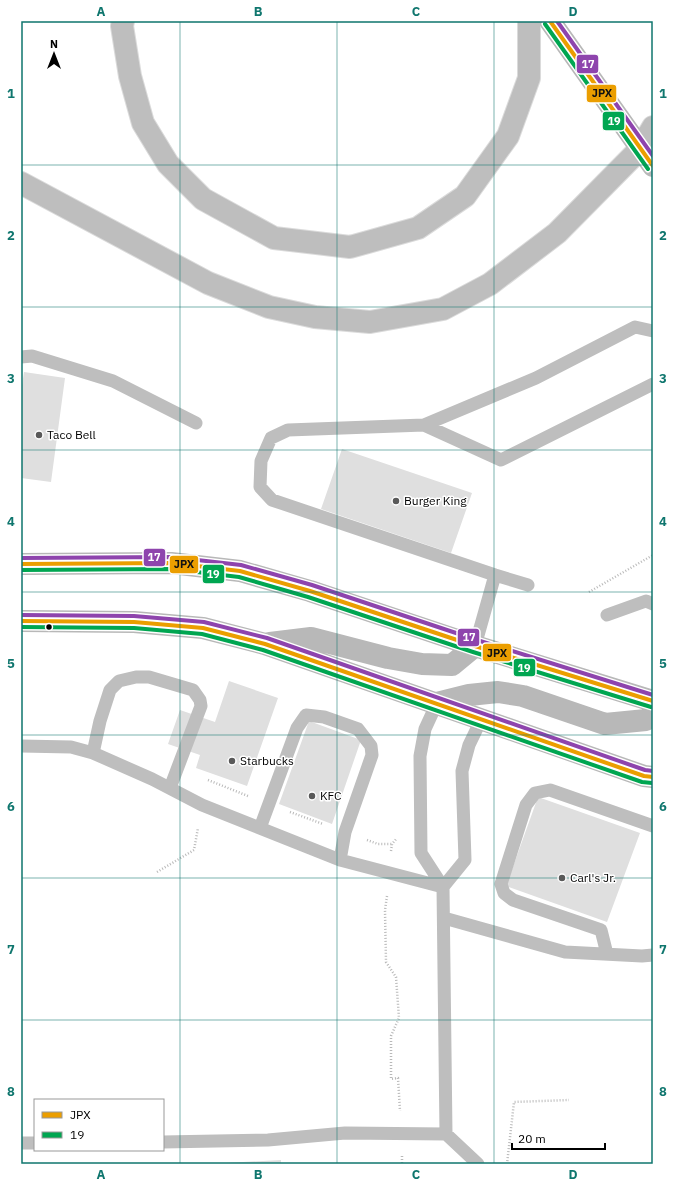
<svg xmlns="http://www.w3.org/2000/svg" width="674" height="1185" font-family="'IBM Plex Sans',sans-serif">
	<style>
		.building { fill: #dfdfdf }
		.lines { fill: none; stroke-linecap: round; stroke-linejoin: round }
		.motorway-casing { stroke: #dbdbdb; stroke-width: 24 }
		.path { stroke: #b9b9b9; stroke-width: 2.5; stroke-dasharray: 1 2; stroke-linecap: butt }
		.service { stroke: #bebebe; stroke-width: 13 }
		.secondary { stroke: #b8b8b8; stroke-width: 22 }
		.motorway { stroke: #bebebe; stroke-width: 22 }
		.bus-1-casing { stroke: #fff; stroke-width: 7 }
		.bus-2-casing { stroke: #fff; stroke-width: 7 }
		.bus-3-casing { stroke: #fff; stroke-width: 7 }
		.bus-1 { stroke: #eb9e00; stroke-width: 4 }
		.bus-2 { stroke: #00a651; stroke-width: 4 }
		.bus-3 { stroke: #8e44ad; stroke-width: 4 }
		.grid { fill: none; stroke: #0f766e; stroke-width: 1; stroke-opacity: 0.55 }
		.poi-dot { fill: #595959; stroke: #fff; stroke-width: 1.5 }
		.bus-dot { fill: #000; stroke: #fff; stroke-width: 1.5 }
		.labels { text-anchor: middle; stroke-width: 3; stroke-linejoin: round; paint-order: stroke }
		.poi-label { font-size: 12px; fill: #000; stroke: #fff; text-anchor: start }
		.line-badge { stroke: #fff; stroke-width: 1.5 }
		.badge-label { font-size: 11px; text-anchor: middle; font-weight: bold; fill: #fff }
		.pale-badge-label { font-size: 11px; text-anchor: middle; font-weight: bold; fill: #111 }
		.neatline { fill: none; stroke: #0f766e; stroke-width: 1.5 }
		.grid-label { font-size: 13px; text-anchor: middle; font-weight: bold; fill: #0f766e }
	</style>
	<rect width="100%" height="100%" fill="#fff"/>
	<path class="building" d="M24 372 65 378 51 482 21 478V392Z
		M342 449 472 493 451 553 321 509Z
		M229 681 278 698 247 786 196 768 200 755 168 744 180 710 215 722Z
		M309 721 361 740 332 824 279 804Z
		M538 797 640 833 607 922 506 886Z
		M281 1160V1164H225V1163Z"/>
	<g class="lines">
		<g class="motorway-casing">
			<path id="motorway" d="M123 21 122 26 130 76 143 123 168 164 203 199 274 238 350 247 418 228 465 196 508 136 529 78V21
				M21 183 208 283 269 307 315 317 370 322 443 309 490 284 557 233 640 149 653 127"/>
		</g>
		<path class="path" d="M589 592 653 555
			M208 780 248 796
			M290 812 323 824
			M367 840 378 844H392
			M391 851 392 844 397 838
			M157 872 194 850 198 828
			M387 896 385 910 386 962 396 977 399 1018 391 1036V1079L398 1078 400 1111
			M402 1156V1164
			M507 1164 514 1102 569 1100"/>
		<path class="service" d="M21 357 32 356 113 381 196 423
			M424 425 501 460 653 384
			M528 585 495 575 272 500 260 487 261 461 271 438 288 430 424 425 536 378 635 327 653 331
			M607 615 646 601 653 604
			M475 646 495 575
			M21 746 71 747 93 753 152 779 202 805 340 860 443 887
			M93 753 100 721 110 690 119 681 136 677H149L193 690 200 700 201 706 170 788
			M260 828 297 728 306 715 324 717 358 729 371 746 372 755 345 832 340 860
			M443 887 465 860 462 771 469 745 481 720
			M444 918 565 952 642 956 653 955
			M607 954 601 930 513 900 504 893 501 884 526 805 535 793 550 790 653 826
			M446 1134 478 1164
			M163 1142 268 1140 345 1133 446 1134 443 887 421 853 420 756 425 729 437 703
			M21 1143H35"/>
		<path class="secondary" d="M550 21 653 166
			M21 564 171 563 240 571 310 591 475 646 653 701
			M21 621 134 622 203 628 265 644 644 776 653 777
			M270 643 311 638 388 658 422 664 452 665 475 646
			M437 703 469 695 498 692 523 696 605 724 646 720 653 714"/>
		<use href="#motorway" class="motorway"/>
		<g class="bus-1-casing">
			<path id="bus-1" d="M550 21 653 166
				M21 564 171 563 240 571 310 591 475 646 653 701
				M21 621 134 622 203 628 265 644 644 776 653 777"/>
		</g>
		<g class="bus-2-casing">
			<path id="bus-2" d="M545 24 648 169
				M21 570 171 569 239 577 308 597 473 652 651 707
				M21 627 134 628 202 634 263 650 642 782 652 783"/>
		</g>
		<g class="bus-3-casing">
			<path id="bus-3" d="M557 21 653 156
				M21 558 171 557 241 565 312 585 477 640 653 695
				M21 615 134 616 204 622 267 638 645 770 653 771"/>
		</g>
		<use href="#bus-1" class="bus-1"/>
		<use href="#bus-2" class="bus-2"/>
		<use href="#bus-3" class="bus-3"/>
	</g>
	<path class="grid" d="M180 21V1164M337 21V1164M494 21V1164M21 165H653M21 307H653M21 450H653M21 592H653M21 735H653M21 878H653M21 1020H653"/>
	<g class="poi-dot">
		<circle cx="39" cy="435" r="4"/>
		<circle cx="396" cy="501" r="4"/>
		<circle cx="232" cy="761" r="4"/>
		<circle cx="312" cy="796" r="4"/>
		<circle cx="562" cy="878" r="4"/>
	</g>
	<circle class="bus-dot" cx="49" cy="627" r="3.5"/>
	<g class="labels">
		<g class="poi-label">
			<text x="47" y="439">Taco Bell</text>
			<text x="404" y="505">Burger King</text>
			<text x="240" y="765">Starbucks</text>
			<text x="320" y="800">KFC</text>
			<text x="570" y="882">Carl's Jr.</text>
		</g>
	</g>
	<g class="line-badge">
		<rect x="576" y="54" width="23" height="20" rx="4" fill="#8e44ad"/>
		<rect x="586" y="84" width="31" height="19" rx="4" fill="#eb9e00"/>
		<rect x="602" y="111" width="23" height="20" rx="4" fill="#00a651"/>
		<rect x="143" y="548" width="23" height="19" rx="4" fill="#8e44ad"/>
		<rect x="169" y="555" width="30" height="19" rx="4" fill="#eb9e00"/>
		<rect x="202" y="564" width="23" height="20" rx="4" fill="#00a651"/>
		<rect x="457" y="628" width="23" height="19" rx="4" fill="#8e44ad"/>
		<rect x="482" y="643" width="30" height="19" rx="4" fill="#eb9e00"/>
		<rect x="513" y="658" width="23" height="19" rx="4" fill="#00a651"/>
	</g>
	<g class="badge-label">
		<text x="588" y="68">17</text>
		<text x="614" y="125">19</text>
		<text x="154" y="561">17</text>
		<text x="213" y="578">19</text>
		<text x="469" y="641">17</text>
		<text x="524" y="672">19</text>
	</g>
	<g class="pale-badge-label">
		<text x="602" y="97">JPX</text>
		<text x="184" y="568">JPX</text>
		<text x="497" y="657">JPX</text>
	</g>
	<rect width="674" height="1185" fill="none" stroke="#ffffff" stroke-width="44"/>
	<rect x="34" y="1099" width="130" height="52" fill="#ffffff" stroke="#999999"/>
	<rect x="42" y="1112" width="20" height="6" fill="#eb9e00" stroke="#999999"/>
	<text x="70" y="1119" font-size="12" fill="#000000">JPX</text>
	<rect x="42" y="1132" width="20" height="6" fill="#00a651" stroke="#999999"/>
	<text x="70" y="1139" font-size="12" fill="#000000">19</text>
	<g transform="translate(54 54)" stroke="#ffffff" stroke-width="3" paint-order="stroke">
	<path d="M0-3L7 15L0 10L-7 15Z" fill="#000000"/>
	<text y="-6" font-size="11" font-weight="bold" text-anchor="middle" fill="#000000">N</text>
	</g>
	<path d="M512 1143v6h93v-6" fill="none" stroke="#000000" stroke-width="2"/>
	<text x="518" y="1143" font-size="12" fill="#000000" stroke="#ffffff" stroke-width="3" paint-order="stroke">20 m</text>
	<rect x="22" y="22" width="630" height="1141" class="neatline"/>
	<g class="grid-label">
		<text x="101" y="16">A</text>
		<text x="258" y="16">B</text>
		<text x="416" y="16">C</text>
		<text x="573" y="16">D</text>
		<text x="11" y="98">1</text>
		<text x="663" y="98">1</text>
		<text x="11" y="240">2</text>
		<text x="663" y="240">2</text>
		<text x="11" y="383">3</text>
		<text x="663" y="383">3</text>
		<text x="11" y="526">4</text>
		<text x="663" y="526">4</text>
		<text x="11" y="668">5</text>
		<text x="663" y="668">5</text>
		<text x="11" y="811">6</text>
		<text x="663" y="811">6</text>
		<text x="11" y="954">7</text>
		<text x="663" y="954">7</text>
		<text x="11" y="1096">8</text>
		<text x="663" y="1096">8</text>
		<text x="101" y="1179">A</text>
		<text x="258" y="1179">B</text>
		<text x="416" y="1179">C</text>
		<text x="573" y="1179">D</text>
	</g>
</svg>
